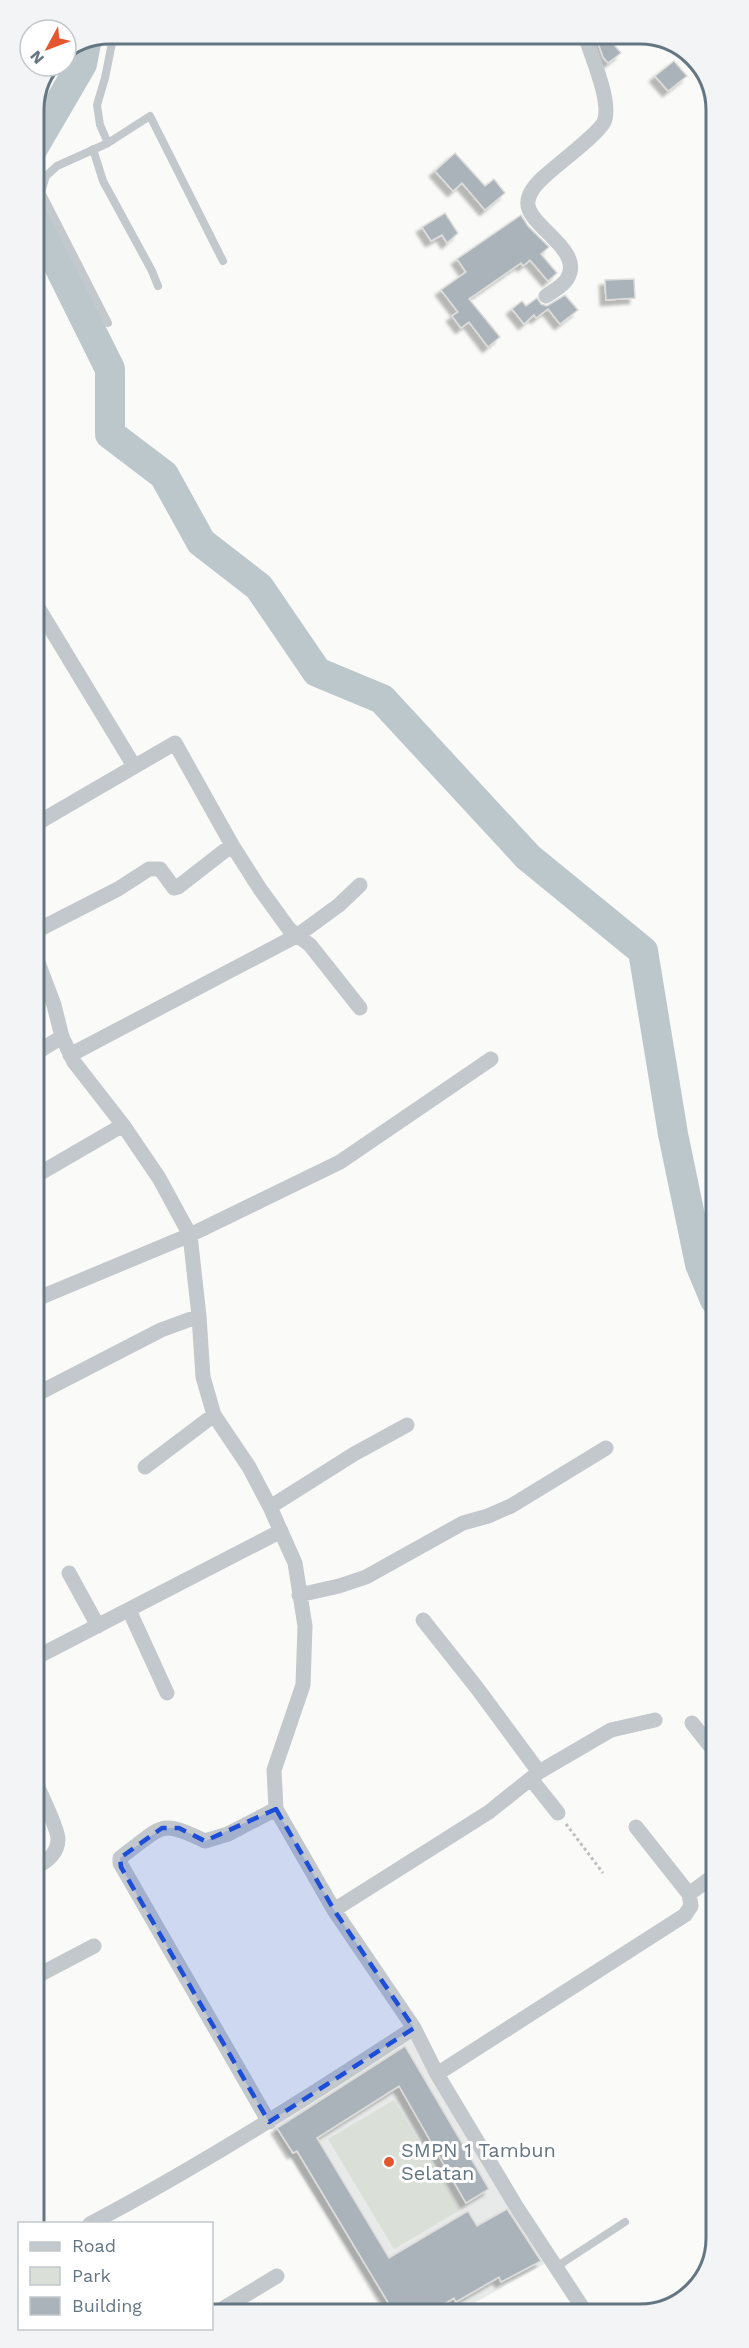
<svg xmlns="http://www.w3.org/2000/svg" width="749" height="2348" font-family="'Work Sans',sans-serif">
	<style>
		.built { fill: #e8e9e9 }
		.green { fill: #dadfd7 }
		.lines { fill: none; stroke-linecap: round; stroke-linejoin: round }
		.river { stroke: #bbc7cb; stroke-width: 30 }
		.building { fill: #aab3b9; stroke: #dcdcda; stroke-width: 1.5; filter: url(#shadow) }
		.path { stroke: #bbbfc2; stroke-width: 3; stroke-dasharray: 3 3; stroke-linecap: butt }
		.service { stroke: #c3c8cc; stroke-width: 8 }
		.minor { stroke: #c3c8cc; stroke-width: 15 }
		.marked { fill: #1d4ed8; fill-opacity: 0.2; stroke: #1d4ed8; stroke-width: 4.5; stroke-dasharray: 12 8; stroke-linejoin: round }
		.poi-dot { fill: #e4572e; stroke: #fff; stroke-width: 2 }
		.labels { text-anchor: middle; stroke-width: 6; stroke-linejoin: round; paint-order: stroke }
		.poi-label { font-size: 20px; fill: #657683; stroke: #fff; text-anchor: start }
		.rim { fill: none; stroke: #657683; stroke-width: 3 }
	</style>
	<defs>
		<filter id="shadow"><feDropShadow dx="-5.5" dy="5.5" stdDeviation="1.5" flood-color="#0004"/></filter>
	</defs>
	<rect width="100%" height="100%" fill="#fafaf8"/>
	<path class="built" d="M409 2035 506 2198 548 2262 456 2313 389 2314 270 2125Z"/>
	<path class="green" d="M394 2100 460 2210 394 2249 328 2139Z"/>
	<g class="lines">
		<path class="river" d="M33 148 82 64 86 43
			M33 214 110 369V434L164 475 201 542 259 587 317 672 382 699 528 857 643 951 673 1134 700 1264 715 1300"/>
	</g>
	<path class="building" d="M604 33 621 53 608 63 603 57 598 43Z
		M674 61 687 76 668 91 655 76Z
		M455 153 485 186 494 179 505 193 485 210 462 183 453 191 435 171Z
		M445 213 458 233 447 243 442 235 431 241 422 227Z
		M521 215 528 226 549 247 541 254 557 273 548 281 530 260 523 266 521 263 469 299 500 337 488 347 469 322 461 328 452 316 458 312 441 290 466 272 457 259Z
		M634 279 635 298 606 300 605 280Z
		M565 295 578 310 560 324 548 309 536 318 534 315 524 324 512 309 522 301 526 306 537 298 541 304 547 306Z
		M405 2046 489 2189 466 2203 399 2086 317 2138 389 2258 468 2211 477 2226 507 2209 541 2261 501 2282 499 2277 456 2302 454 2298 429 2313 395 2314 297 2151 293 2153 277 2128Z"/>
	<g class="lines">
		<path class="path" d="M566 1824 603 1873"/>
		<path class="service" d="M108 143 100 125 97 105 105 78 114 33
			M93 149 103 181 152 271 158 286
			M108 323 41 192 46 176 57 166 108 143 150 116 223 261
			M556 2267 625 2222"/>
		<path class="minor" d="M546 296C553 291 563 286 567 279 586 249 524 225 528 201 529 191 539 181 546 175 559 163 598 134 604 122 612 104 593 60 587 41L593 33
			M34 601 134 766
			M34 825 175 743 232 845 260 889 289 929 310 945 360 1008
			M34 932 118 889 149 869H160L174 888 178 887 232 845
			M34 952 54 1005 62 1037 74 1062 123 1125 159 1178 190 1235 199 1316 203 1377 214 1415 249 1467 270 1507 295 1563 305 1626 303 1685 274 1770 276 1809 334 1910 414 2028 437 2074 516 2206 586 2313
			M34 1054 62 1037
			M70 1055 298 935 339 905 360 885
			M37 1175 123 1125
			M34 1300 190 1235 340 1162 491 1059
			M35 1395 161 1330 199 1316
			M145 1467 214 1415
			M270 1507 354 1454 407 1425
			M69 1573 98 1626
			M299 1595 339 1586 366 1577 463 1523 488 1516 511 1506 606 1448
			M129 1610 167 1693
			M423 1620 477 1688 539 1772
			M35 1658 281 1531
			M692 1723 715 1752
			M531 1779 558 1813
			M35 1781C40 1793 58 1828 58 1839 58 1853 47 1862 35 1867
			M689 1894 716 1874
			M334 1910 489 1812 539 1772 611 1730 655 1720
			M35 1977 94 1946
			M437 2074 685 1915 691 1906 689 1894 636 1827
			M269 2122 120 1863V1858L125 1854C163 1826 160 1819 205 1841L228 1834 276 1809
			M90 2224C202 2165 308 2097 414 2028
			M214 2314 277 2276"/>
	</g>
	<path class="marked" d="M276 1809 334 1910 414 2028 269 2122 121 1867 120 1858 162 1828H179L205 1841Z"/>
	<circle class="poi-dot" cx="389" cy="2162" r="6"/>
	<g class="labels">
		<g class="poi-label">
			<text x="401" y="2157">SMPN 1 Tambun<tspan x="401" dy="23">Selatan</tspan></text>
		</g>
	</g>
	<path d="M0 0H749V2348H0ZM110 44H640A66 66 0 0 1 706 110V2238A66 66 0 0 1 640 2304H110A66 66 0 0 1 44 2238V110A66 66 0 0 1 110 44Z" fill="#f3f4f5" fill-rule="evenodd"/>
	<path class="rim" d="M110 44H640A66 66 0 0 1 706 110V2238A66 66 0 0 1 640 2304H110A66 66 0 0 1 44 2238V110A66 66 0 0 1 110 44Z"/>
	<rect x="18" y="2222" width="195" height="108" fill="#ffffff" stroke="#c1c8cd" stroke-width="1.5"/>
	<rect x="30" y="2242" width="30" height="9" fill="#c3c8cc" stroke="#c1c8cd" stroke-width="1.5"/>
	<text x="72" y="2252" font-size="18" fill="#657683">Road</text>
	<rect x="30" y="2267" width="30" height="18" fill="#dadfd7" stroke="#c1c8cd" stroke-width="1.5"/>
	<text x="72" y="2282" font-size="18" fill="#657683">Park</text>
	<rect x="30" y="2297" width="30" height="18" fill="#aab3b9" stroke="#c1c8cd" stroke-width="1.5"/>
	<text x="72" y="2312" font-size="18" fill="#657683">Building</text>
	<g transform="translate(48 48) rotate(229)"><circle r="28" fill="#ffffff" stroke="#c1c8cd" stroke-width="1.5"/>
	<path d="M0-4.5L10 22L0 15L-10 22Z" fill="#e4572e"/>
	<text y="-9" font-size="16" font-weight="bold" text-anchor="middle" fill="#657683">N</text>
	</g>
</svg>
